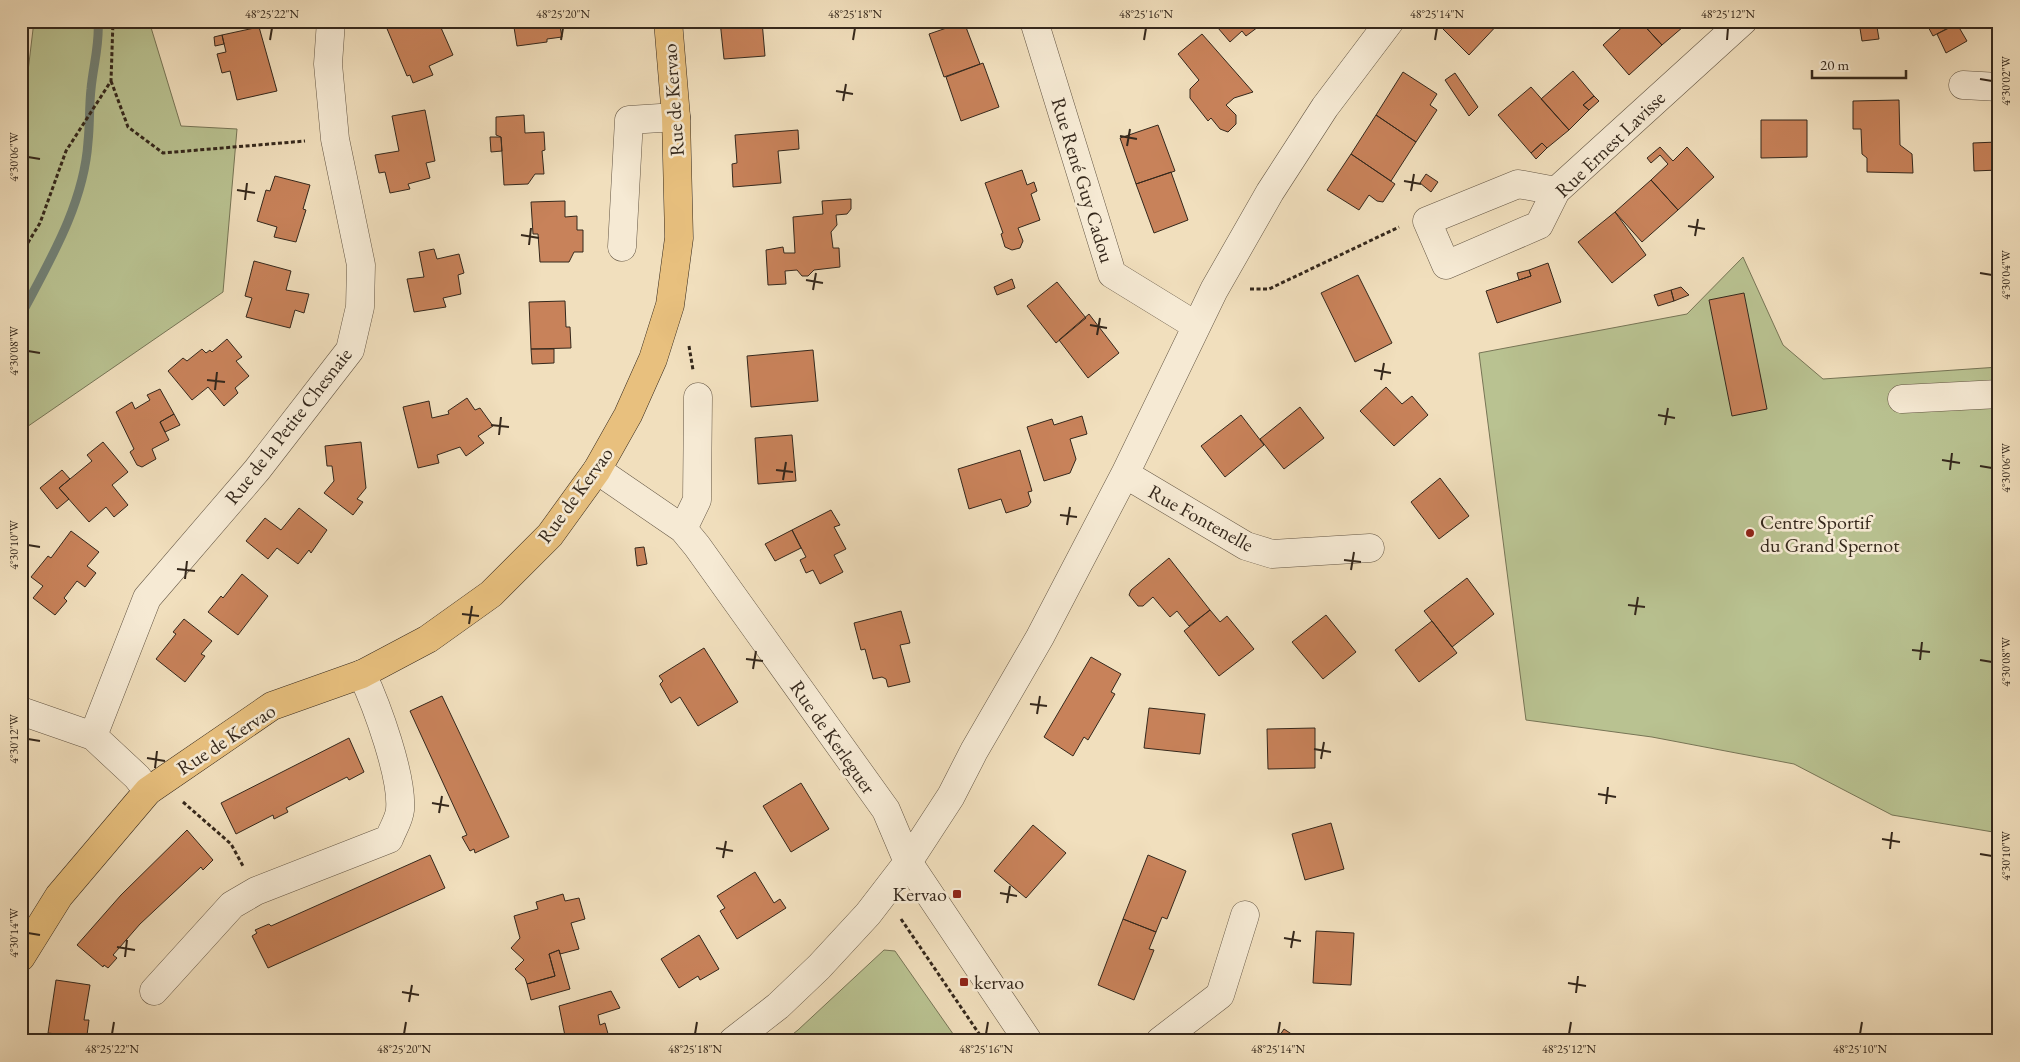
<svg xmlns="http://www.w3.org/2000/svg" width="2020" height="1062" font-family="'EB Garamond',serif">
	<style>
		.green { fill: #b9c291; stroke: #777556 }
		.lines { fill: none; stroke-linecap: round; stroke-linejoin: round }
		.stream { stroke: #728176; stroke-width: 9 }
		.building { fill: #c8825a; stroke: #35281c }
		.minor-casing { stroke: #645644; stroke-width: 29 }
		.major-casing { stroke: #35281c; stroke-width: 29 }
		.path { stroke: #35281c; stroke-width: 3; stroke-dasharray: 4 2.5; stroke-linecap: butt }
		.minor { stroke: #f6ead4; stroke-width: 28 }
		.major { stroke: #e8c07e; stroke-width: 28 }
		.ticks { fill: none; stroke: #35281c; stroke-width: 2 }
		.poi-dot { fill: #8f2418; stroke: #f6ead4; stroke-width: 2 }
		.labels { text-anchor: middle; stroke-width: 5; stroke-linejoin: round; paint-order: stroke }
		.street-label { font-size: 20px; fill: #35281c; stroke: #f6ead4 }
		.poi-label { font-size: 20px; fill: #35281c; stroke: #f6ead4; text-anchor: start }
		.neatline { fill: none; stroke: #35281c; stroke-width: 2 }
		.ticks-label { font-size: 12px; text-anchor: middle; fill: #35281c }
	</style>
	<rect width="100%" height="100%" fill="#f1dfbd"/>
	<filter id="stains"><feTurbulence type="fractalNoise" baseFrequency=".004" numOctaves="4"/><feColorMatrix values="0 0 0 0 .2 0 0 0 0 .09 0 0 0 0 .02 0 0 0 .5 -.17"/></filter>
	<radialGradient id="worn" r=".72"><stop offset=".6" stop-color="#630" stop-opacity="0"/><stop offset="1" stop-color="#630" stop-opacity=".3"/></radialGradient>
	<path class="green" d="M34 21H149L181 126 237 129 223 292 21 431V130Z
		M1743 257 1783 345 1823 379 1999 367V833L1892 815 1794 764 1652 737 1526 720 1479 353 1687 314Z
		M884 950 895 951 958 1041H784L798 1030Z"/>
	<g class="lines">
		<path class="stream" d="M21 315C49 262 84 204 88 142 90 124 89 107 91 89 93 66 100 44 98 21"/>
	</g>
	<path class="building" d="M391 21H433L434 24 438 21 453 55 429 66 433 75 413 83 410 75 407 76 385 24Z
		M513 21H559L562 37 547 39V42L517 46Z
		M720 21H762L765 56 724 59Z
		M1212 21H1266L1246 36 1242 31 1230 42Z
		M1448 21H1501L1469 55 1442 28Z
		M1629 21H1640L1662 45 1629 75 1603 45Z
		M1640 21H1690L1662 45Z
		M1876 21 1879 39 1862 41 1859 22Z
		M1925 21H1961L1933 36Z
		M964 22 980 64 944 77 929 34Z
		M1957 24 1967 41 1946 53 1937 34Z
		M259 27 277 91 237 100 230 71 222 73 217 54 226 52 222 35Z
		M1202 34 1253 92 1234 98 1226 105 1236 115V124L1228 132 1220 129 1211 118 1208 121 1190 98V89L1199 80 1178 54Z
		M222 35 224 44 215 46 214 37Z
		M983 63 999 107 961 121 946 77Z
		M1573 71 1594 96 1583 105 1589 110 1569 130 1541 99Z
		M1403 72 1437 94 1430 105 1437 110 1416 142 1376 115Z
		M1455 73 1478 107 1469 116 1445 80Z
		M1531 87 1569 130 1547 148 1542 143 1531 153 1498 115Z
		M1594 96 1599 101 1589 110 1583 105Z
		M1899 100 1900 145 1912 154 1913 173 1867 172V158L1862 154 1861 129H1853V101Z
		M425 110 435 161 426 163 430 178 408 184 410 189 390 193 385 172 379 173 375 155 399 151 392 116Z
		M524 115 525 133 544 132 545 150 542 151 544 174H535L528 184 504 185 501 137 496 135V117Z
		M1376 115 1416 142 1391 181 1351 154Z
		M1996 119H1999L1998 170 1974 171 1973 143 1997 142Z
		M1761 120H1807V157L1761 158Z
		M1158 125 1175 171 1136 184 1120 138Z
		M798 130 799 149 778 151 781 183 733 187 732 164 737 163 735 135Z
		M490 137H501L502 151 491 152Z
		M1542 143 1547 148 1536 159 1531 153Z
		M1660 147 1673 161 1687 147 1714 177 1678 210 1651 180 1668 164 1660 155 1651 163 1647 158Z
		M1351 154 1395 184 1383 202 1377 201 1369 195 1359 210 1327 190Z
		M1022 170 1027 185 1034 182 1037 191 1031 194 1040 220 1018 228 1023 241 1020 248 1012 250 1005 247 1001 234 1003 233 985 183Z
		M1171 172 1188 220 1154 233 1136 184Z
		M1426 174 1438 182 1431 192 1420 183Z
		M275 176 310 185 303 209 306 210 296 242 274 237 277 227 257 221 266 190 270 191Z
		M1651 180 1678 210 1642 242 1615 212Z
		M851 199V209L847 214 836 215 837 225 831 232 833 248H839L840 267 814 270 808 276H802L797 270 785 271 786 284 768 285 766 250 783 247 784 253H795L793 217 823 214 822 201Z
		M565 201V217L577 216V230H583V252H574L569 262H540L538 234H533L531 202Z
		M1615 212 1646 255 1612 283 1578 242Z
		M434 249 437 259 459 254 464 273 458 275 461 294 443 298 446 307 414 312 407 279 424 277 419 252Z
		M254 261 291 271 286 290 309 294 304 313 295 310 290 328 246 317 252 298 245 296Z
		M1548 263 1561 302 1497 323 1486 291 1531 276 1529 270Z
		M1529 270 1531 276 1519 280 1517 273Z
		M1358 275 1392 343 1355 362 1321 293Z
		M1012 279 1015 288 997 295 994 287Z
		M1057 282 1086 318 1056 343 1027 306Z
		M1681 287 1689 295 1674 301 1671 290Z
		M1671 290 1674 301 1658 306 1654 295Z
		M1744 293 1767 409 1732 416 1709 300Z
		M565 301 566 327H570L571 348 531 349 529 302Z
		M1089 314 1119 353 1088 378 1059 340Z
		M227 339 242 357 236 361 249 376 235 388 238 393 224 406 208 387 192 400 168 371 183 358 187 361 202 349 206 353 210 350 212 352Z
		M531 349H554V363L532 364Z
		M813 350 818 401 751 407 747 356Z
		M1386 387 1402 404 1412 396 1428 415 1394 446 1360 411Z
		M160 389 174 414 160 422 169 440 152 449 156 459 142 467 137 465 130 452 134 449 116 412 132 402 135 409 150 400 147 395Z
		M467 398 475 410 480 408 493 426 478 436 484 443 466 456 460 447 437 455 439 463 418 468 403 407 429 401 432 418 449 414 448 411Z
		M1300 407 1324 438 1284 469 1260 439Z
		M174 414 180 425 165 432 160 422Z
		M1241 415 1264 445 1225 477 1201 446Z
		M1082 416 1087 434 1070 439 1076 459 1070 473 1044 481 1027 427 1052 419 1054 425Z
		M792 435 796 481 758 484 755 438Z
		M103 442 128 472 112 485 128 505 114 517 106 507 89 522 59 488 92 461 87 455Z
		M361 442 366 488 357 499 363 502 353 515 324 493 334 481 332 466H327L325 446Z
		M1020 450 1032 491 1028 492 1031 502 1028 506 1006 513 1001 499 969 509 958 469Z
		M62 470 70 479 59 488 69 499 57 509 40 488Z
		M1440 478 1469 516 1439 539 1411 502Z
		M299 508 327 530 311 553 309 550 298 564 277 548 268 559 246 541 265 518 281 530Z
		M831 510 840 525 834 527 846 549 834 555 843 572 820 584 813 570 806 573 800 560 806 557 792 530Z
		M792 530 801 548 775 561 765 544Z
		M71 531 99 552 87 566 96 573 85 587 77 581 64 598 67 601 55 615 33 598 43 586 31 577 48 556 51 558Z
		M644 547 647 564 637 566 635 548Z
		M1169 558 1210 610 1189 626 1177 611 1170 617 1153 597 1143 606H1138L1129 595 1131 590Z
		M242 574 268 596 238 635 208 612 221 596 223 598Z
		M1467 578 1494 614 1452 647 1424 611Z
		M1210 610 1220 622 1227 616 1254 649 1219 676 1184 631Z
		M901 611 910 643 900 645 910 682 888 687 886 679 882 677 873 679 865 649 861 650 854 623Z
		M1326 615 1356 652 1323 679 1292 642Z
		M184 619 212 641 201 654 205 656 185 682 156 659 176 634 173 632Z
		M1432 621 1457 653 1419 682 1395 650Z
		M704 648 738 702 698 726 680 697 671 703 660 684 663 681 659 676Z
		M1091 657 1121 674 1111 692 1115 694 1088 740 1084 737 1073 756 1044 737Z
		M442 696 509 837 475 853 474 849 470 851 462 837 467 835 410 711Z
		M1149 708 1205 714 1200 754 1144 748Z
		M1315 728V768L1268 769 1267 729Z
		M349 738 364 772 349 780 347 777 286 808 288 812 274 819 273 815 236 834 221 803Z
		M801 783 829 829 791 852 763 806Z
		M1331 823 1344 869 1305 880 1292 834Z
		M1033 825 1066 853 1026 898 994 871Z
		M187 830 213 860 203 870 201 867 140 924 113 955 117 958 108 968 104 965 103 967 77 945 121 895Z
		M430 855 445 888 268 968 252 936 257 933 255 930 269 924 271 926Z
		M1148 855 1186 871 1167 919 1162 917 1156 932 1123 919Z
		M755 872 774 903 780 899 786 908 737 939 720 911 725 908 717 896Z
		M563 894 565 901 579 898 585 919 571 923 579 949 560 954 559 950 549 954 555 976 527 984 525 978 515 969 524 960 511 948 520 938 514 916 538 909 536 902Z
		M1123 919 1156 932 1149 949 1154 950 1134 1000 1098 985Z
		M1316 931 1354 933 1351 985 1313 983Z
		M699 935 719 969 700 980 698 976 679 988 661 959Z
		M559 950 570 989 531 1000 527 984 555 976 549 954Z
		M56 980 90 985 84 1020H89L87 1035H82L81 1037 48 1033Z
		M611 991 620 1008 598 1015 600 1025 605 1023 610 1041H566L559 1006Z
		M1284 1029 1302 1041H1276Z"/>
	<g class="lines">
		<g class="minor-casing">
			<path id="minor" d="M1034 21 1112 274 1195 325
				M1963 85 1999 87
				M1556 191 1518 184 1427 221 1446 265 1539 225 1556 191 1743 21
				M622 247 629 120 676 117
				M1902 399 1999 394
				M597 470 683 529 697 546 886 810 908 862 1028 1041
				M1125 474 1246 546 1272 554 1370 548
				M683 529 697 500 698 397
				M21 711 93 736 137 777 148 791
				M93 736 147 598 257 470 350 350 360 307 361 265 335 139 328 64 331 21
				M154 991 232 905 256 891 389 839C392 830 399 820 400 810 403 777 377 706 362 674
				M733 1041 778 1006 819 967 868 914 908 862 951 796 974 751 1040 637 1125 474 1214 290 1270 192 1325 107 1390 21
				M1160 1041 1220 995 1245 915"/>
		</g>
		<g class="major-casing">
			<path id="major" d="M21 957 59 896 148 791 272 706 362 674 428 639 491 594 550 535 597 470 628 415 653 359 670 305 679 238 676 117 668 21"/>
		</g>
		<path class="path" d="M111 81 128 127 163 153 305 141
			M21 254 40 223 66 151 111 81 113 21
			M1250 289H1269L1399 227
			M689 346 693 370
			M183 802 231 844 243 866
			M901 919 984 1041"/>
		<use href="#minor" class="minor"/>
		<use href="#major" class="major"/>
	</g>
	<path class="ticks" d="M270 40 272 28M561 40 563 28M853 40 855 28M1144 40 1146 28M1435 40 1437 28M1727 40 1728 28M1980 79 1992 81M836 91 853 94M843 101 846 84M1120 136 1137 139M1127 146 1130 129M28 157 40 159M1404 181 1421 184M237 190 255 193M1411 191 1414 174M245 200 247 183M1688 226 1705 229M521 235 539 238M1695 236 1698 219M529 245 531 228M1980 273 1992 275M806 280 823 283M813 290 816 273M1090 325 1107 328M1097 335 1100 318M28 351 40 353M1374 370 1391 373M207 380 225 382M1381 380 1384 363M215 390 217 372M1658 415 1675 418M491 425 509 427M1665 425 1668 408M499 435 501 417M1942 460 1960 463M1980 466 1992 468M776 470 793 472M1950 470 1952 453M783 480 786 462M1060 515 1077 517M1067 525 1070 507M28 545 40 547M1344 560 1361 562M177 569 195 571M1351 570 1354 552M185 579 187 561M1628 605 1645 607M462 614 479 616M1635 615 1638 597M469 624 472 606M1912 650 1930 652M746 659 763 661M1920 660 1922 642M1980 660 1992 662M753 669 756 651M1030 704 1047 706M1037 714 1040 696M28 739 40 741M1314 749 1331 752M147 758 165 761M1321 759 1324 742M155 768 157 751M1598 794 1616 797M432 803 449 806M1606 804 1608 787M439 813 442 796M1882 839 1900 842M716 848 733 851M1890 849 1892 832M1980 854 1992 856M723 858 726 841M1000 893 1017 896M1007 903 1010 886M28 933 40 935M1284 938 1301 941M117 947 135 950M1291 948 1294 931M125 957 127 940M1568 983 1586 986M402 992 419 995M1576 993 1578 976M409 1002 412 985M112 1034 114 1022M404 1034 406 1022M695 1034 697 1022M986 1034 988 1022M1278 1034 1280 1022M1569 1034 1571 1022M1860 1034 1862 1022"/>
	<g class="poi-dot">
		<circle cx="1750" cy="533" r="5"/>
		<rect x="952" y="889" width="10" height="10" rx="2.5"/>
		<rect x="959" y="977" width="10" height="10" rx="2.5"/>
	</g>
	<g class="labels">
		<g class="street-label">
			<text transform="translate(673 100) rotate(-94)" y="7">Rue de Kervao</text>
			<text transform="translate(1610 144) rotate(-44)" y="7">Rue Ernest Lavisse</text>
			<text transform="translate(1083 180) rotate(73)" y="7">Rue René Guy Cadou</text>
			<text transform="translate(288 426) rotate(-52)" y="7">Rue de la Petite Chesnaie</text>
			<text transform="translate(575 495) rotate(-54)" y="7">Rue de Kervao</text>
			<text transform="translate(1201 518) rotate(29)" y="7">Rue Fontenelle</text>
			<text transform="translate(833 737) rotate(55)" y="7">Rue de Kerleguer</text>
			<text transform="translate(226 739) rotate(-33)" y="7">Rue de Kervao</text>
		</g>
		<g class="poi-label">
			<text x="1760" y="529">Centre Sportif<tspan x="1760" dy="23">du Grand Spernot</tspan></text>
			<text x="947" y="901" text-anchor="end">Kervao</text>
			<text x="974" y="989">kervao</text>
		</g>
	</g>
	<rect width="2020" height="1062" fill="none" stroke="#f1dfbd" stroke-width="55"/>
	<path d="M1812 70v8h94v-8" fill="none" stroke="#35281c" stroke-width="2.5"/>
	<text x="1820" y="70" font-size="15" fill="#35281c" stroke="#f6ead4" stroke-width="4" paint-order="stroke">20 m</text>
	<rect x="28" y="28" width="1964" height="1006" class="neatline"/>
	<g class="ticks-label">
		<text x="272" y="18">48°25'22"N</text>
		<text x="563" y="18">48°25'20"N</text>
		<text x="855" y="18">48°25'18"N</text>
		<text x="1146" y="18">48°25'16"N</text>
		<text x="1437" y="18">48°25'14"N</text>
		<text x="1728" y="18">48°25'12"N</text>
		<text transform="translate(2006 81) rotate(-90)" y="4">4°30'02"W</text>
		<text transform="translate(14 157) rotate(-90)" y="4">4°30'06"W</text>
		<text transform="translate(2006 275) rotate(-90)" y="4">4°30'04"W</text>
		<text transform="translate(14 351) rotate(-90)" y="4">4°30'08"W</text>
		<text transform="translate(2006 468) rotate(-90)" y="4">4°30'06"W</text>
		<text transform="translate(14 545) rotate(-90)" y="4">4°30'10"W</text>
		<text transform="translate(2006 662) rotate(-90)" y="4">4°30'08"W</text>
		<text transform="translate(14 739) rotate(-90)" y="4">4°30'12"W</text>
		<text transform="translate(2006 856) rotate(-90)" y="4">4°30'10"W</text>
		<text transform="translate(14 933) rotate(-90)" y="4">4°30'14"W</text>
		<text x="112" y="1053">48°25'22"N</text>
		<text x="404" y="1053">48°25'20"N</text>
		<text x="695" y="1053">48°25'18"N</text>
		<text x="986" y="1053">48°25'16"N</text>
		<text x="1278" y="1053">48°25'14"N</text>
		<text x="1569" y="1053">48°25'12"N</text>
		<text x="1860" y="1053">48°25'10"N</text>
	</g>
	<rect width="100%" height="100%" filter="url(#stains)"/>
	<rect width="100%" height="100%" fill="url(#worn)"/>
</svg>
